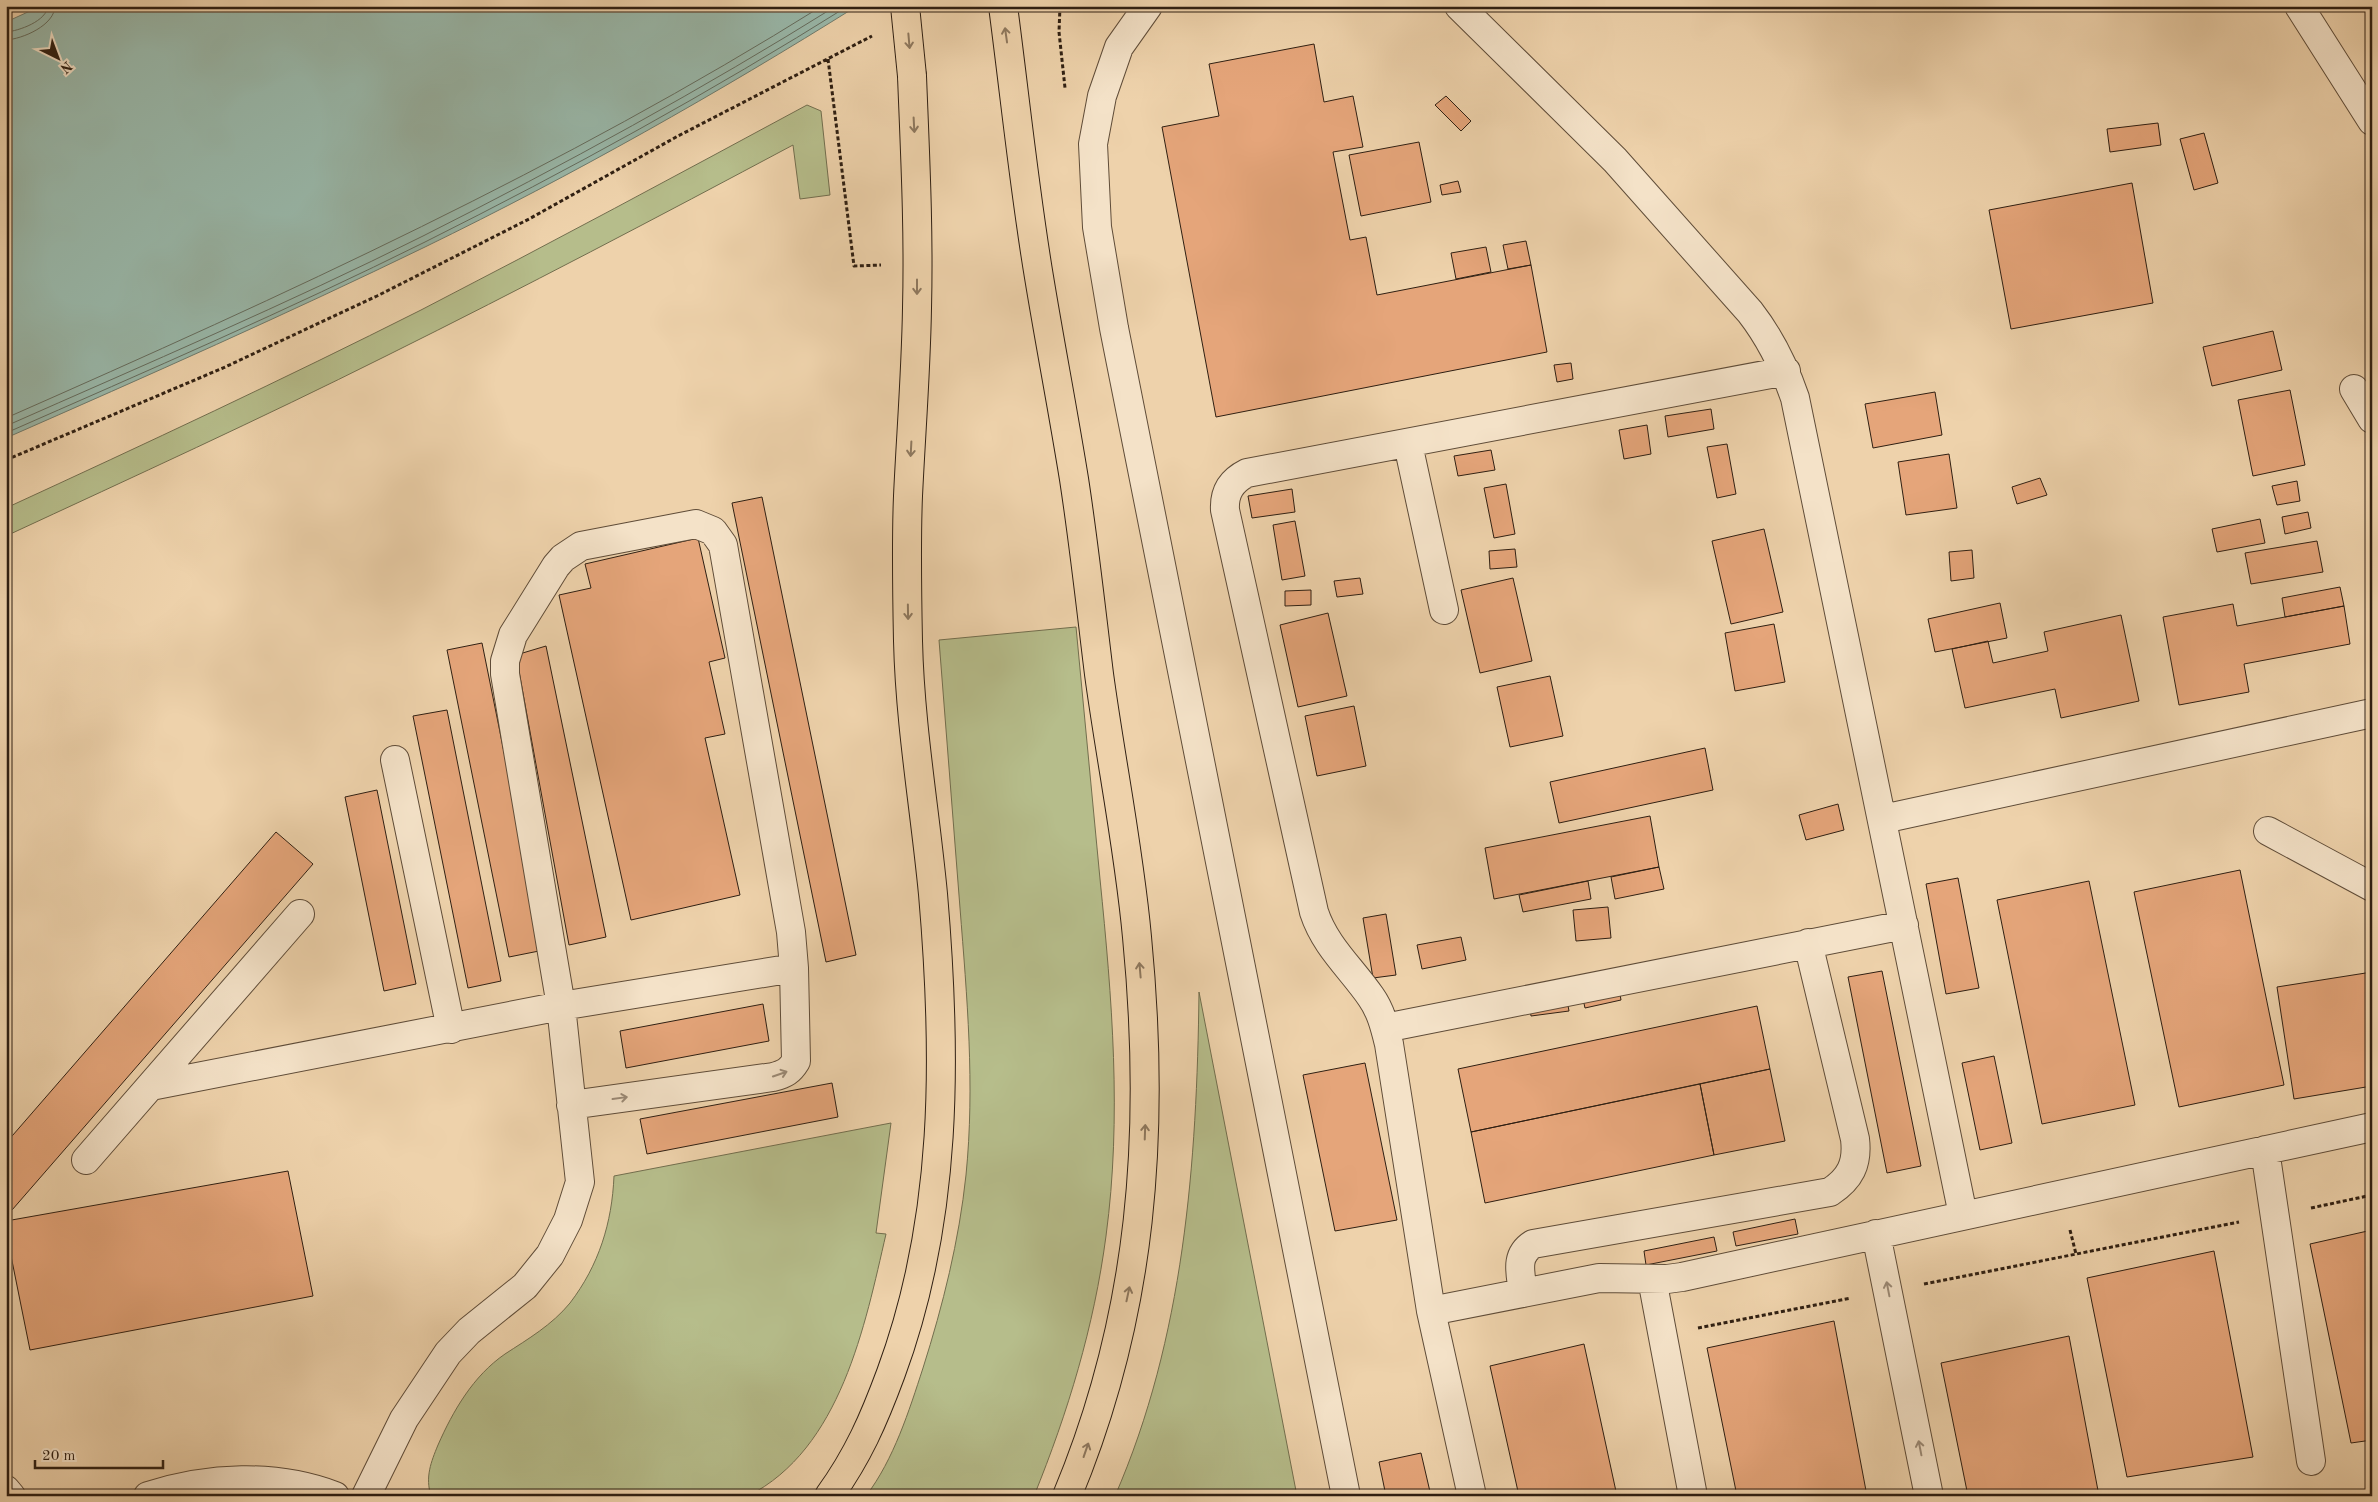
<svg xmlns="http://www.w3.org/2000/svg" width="2378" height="1502" font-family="'Old Standard TT',serif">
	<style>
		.green { fill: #b6bd8b; stroke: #726e4e }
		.water { fill: #99b8aa; stroke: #6f7b6d }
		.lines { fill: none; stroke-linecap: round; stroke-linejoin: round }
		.shore { stroke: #646c5e; stroke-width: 1 }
		.building { fill: #e5a57a; stroke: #2f1f12 }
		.minor-casing { stroke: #5f4c38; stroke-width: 30 }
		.major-casing { stroke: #2f1f12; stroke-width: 30 }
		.path { stroke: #2f1f12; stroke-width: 3; stroke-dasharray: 4 2.5; stroke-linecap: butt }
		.minor { stroke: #f4e2c8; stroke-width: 28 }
		.major { stroke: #eed2ab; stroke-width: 28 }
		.major-bridge-casing { stroke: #2f1f12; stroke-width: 30; stroke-linecap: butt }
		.major-bridge { stroke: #eed2ab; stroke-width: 28 }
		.oneway { stroke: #8e785e }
		.oneway2 { stroke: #9b8a76 }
	</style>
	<rect width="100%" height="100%" fill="#eed2ab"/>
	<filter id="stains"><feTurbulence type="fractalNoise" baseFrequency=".004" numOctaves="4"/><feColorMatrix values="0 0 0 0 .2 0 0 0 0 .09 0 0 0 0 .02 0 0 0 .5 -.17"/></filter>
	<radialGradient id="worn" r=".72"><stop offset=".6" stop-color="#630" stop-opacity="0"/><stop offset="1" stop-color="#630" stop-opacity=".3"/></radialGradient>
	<path class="green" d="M807 105 821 111 830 195 800 199 793 145C658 217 523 288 386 356 260 419 133 477 6 536V508C145 444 284 379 421 310 551 243 679 174 807 105Z
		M1076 627C1084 711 1092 795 1100 879 1112 998 1122 1117 1106 1236 1094 1327 1068 1412 1034 1496H866C894 1459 909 1411 923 1368 943 1305 959 1241 966 1175 975 1085 967 997 960 908 953 819 946 729 939 640Z
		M1199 992 1297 1496H1115C1184 1338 1197 1163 1199 992Z
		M891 1123 876 1233 886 1234C865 1325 841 1449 748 1496H431C425 1477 431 1462 438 1445 453 1411 473 1376 505 1354 528 1339 552 1325 570 1303 599 1265 612 1223 614 1176Z"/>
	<path class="water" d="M41 6H857C718 93 573 175 425 247 287 314 147 376 6 438V22Z"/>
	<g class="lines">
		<path class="shore" d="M6 32C19 31 47 21 48 6
			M6 40C23 39 55 25 55 6
			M6 418C285 295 563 168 822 6
			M6 426C146 364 287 304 423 236 564 165 703 89 836 6
			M6 433C147 371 288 310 425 242 569 170 711 92 848 6"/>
	</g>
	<path class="building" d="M1314 44 1324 102 1353 96 1363 147 1333 152 1350 240 1366 237 1377 295 1531 265 1547 352 1216 417 1162 127 1219 116 1209 64Z
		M1446 96 1471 121 1461 131 1435 105Z
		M2158 123 2161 145 2110 152 2107 129Z
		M2204 133 2218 183 2194 190 2180 139Z
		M1419 142 1431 202 1361 216 1349 155Z
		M1458 181 1461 192 1442 195 1440 185Z
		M2132 183 2153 303 2011 329 1989 210Z
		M1526 241 1531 265 1508 269 1503 245Z
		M1486 247 1491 272 1456 279 1451 253Z
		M2273 331 2282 370 2212 386 2203 347Z
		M1571 363 1573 379 1557 382 1554 365Z
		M2290 390 2305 465 2253 476 2238 400Z
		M1935 392 1942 435 1873 448 1865 404Z
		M1711 409 1714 429 1668 437 1665 416Z
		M1647 425 1651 454 1624 459 1619 430Z
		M1727 444 1736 494 1717 498 1707 447Z
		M1491 450 1495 470 1458 476 1454 456Z
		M1949 454 1957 508 1906 515 1898 462Z
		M2040 478 2047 495 2017 504 2012 487Z
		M2297 481 2300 501 2277 505 2272 486Z
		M1506 484 1515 534 1494 538 1484 488Z
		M1292 489 1295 512 1252 518 1248 496Z
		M762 497 856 955 826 962 732 503Z
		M2308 512 2311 528 2285 534 2282 517Z
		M2260 519 2265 543 2217 552 2212 529Z
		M1295 521 1305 576 1282 580 1273 525Z
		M1764 529 1783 612 1731 624 1712 541Z
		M698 538 725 658 709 662 725 734 705 738 740 895 631 920 559 595 591 588 585 564Z
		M2372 539V564L2367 540Z
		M2317 541 2323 572 2251 584 2245 553Z
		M1515 549 1517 567 1490 569 1489 551Z
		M1972 550 1974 578 1951 581 1949 552Z
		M1360 578 1363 594 1337 597 1334 581Z
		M1513 578 1532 661 1480 673 1461 590Z
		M2340 587 2344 606 2285 617 2282 598Z
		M1311 590V605L1285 606V591Z
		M2000 603 2007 638 1935 652 1928 619Z
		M2233 604 2237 626 2344 606 2350 644 2244 664 2249 692 2179 705 2163 617Z
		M1328 613 1347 696 1298 707 1280 625Z
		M2121 615 2139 701 2061 718 2055 689 1965 708 1952 649 1988 641 1993 663 2048 651 2044 632Z
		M1774 624 1785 682 1735 691 1725 633Z
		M482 643 544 950 509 957 447 650Z
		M546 646 606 937 569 945 516 655Z
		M1550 676 1563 736 1510 747 1497 687Z
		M1354 706 1366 766 1317 776 1305 716Z
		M447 710 501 981 468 988 413 716Z
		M1705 748 1713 790 1559 823 1550 782Z
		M377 790 416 984 384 991 345 797Z
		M1838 804 1844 830 1806 840 1799 815Z
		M1650 816 1659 867 1494 899 1485 848Z
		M276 832 313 864 12 1210 6 1205V1143Z
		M1659 867 1664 889 1615 899 1611 877Z
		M2240 870 2284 1085 2179 1107 2134 892Z
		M1958 878 1979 988 1946 994 1926 884Z
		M1588 881 1591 899 1523 912 1519 895Z
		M2089 881 2135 1105 2042 1124 1997 900Z
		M1608 907 1611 938 1576 941 1573 910Z
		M1386 914 1396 975 1373 978 1363 918Z
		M1461 937 1466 960 1422 969 1417 945Z
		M1882 971 1921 1166 1887 1173 1848 977Z
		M2372 972V1086L2294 1099 2277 987Z
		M1618 983 1621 1000 1585 1008 1581 990Z
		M1566 995 1569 1011 1531 1016 1529 1001Z
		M763 1004 769 1041 626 1068 620 1031Z
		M1757 1006 1770 1069 1471 1132 1458 1069Z
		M1994 1056 2012 1143 1980 1150 1962 1063Z
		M1365 1063 1397 1220 1335 1231 1303 1075Z
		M1770 1069 1785 1141 1714 1155 1700 1084Z
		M832 1083 838 1117 647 1154 640 1119Z
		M1700 1084 1714 1155 1485 1203 1471 1132Z
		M288 1171 313 1296 30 1350 6 1231V1221Z
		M1795 1219 1798 1234 1736 1246 1733 1232Z
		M2372 1230V1440L2351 1443 2310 1244Z
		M1714 1237 1717 1251 1646 1265 1644 1251Z
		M2214 1251 2253 1457 2127 1477 2087 1278Z
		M1834 1321 1867 1496H1737L1707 1348Z
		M2069 1336 2099 1496H1968L1941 1363Z
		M1584 1344 1617 1496H1519L1490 1366Z
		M1421 1453 1431 1496H1386L1379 1462Z"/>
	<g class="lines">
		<g class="minor-casing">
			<path id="minor" d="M1148 6 1119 47 1102 96 1093 144 1097 227 1114 328 1346 1496
				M1459 6 1615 160 1750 312C1771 339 1784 366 1795 398L1963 1215
				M2299 6 2372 121
				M2354 389 2372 419
				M1408 444 1444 610
				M395 760 451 1029
				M1883 819 2372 713
				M2268 831 2372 887
				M1385 1028 1904 925
				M151 1086 561 1006 794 968
				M2265 1150 2311 1461
				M86 1160 300 914
				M1876 1234 1929 1496
				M1652 1279 1693 1496
				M1523 1293C1521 1274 1514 1256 1533 1244L1830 1192C1850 1179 1858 1164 1855 1139L1808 943
				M1431 1311 1599 1278 1667 1279 1682 1277 2372 1127
				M6 1490 11 1496
				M148 1496C208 1477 275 1473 335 1496
				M366 1496 404 1419 448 1353 469 1331 525 1286 550 1255 568 1220 580 1182 561 1006 505 674V661L513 635 556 566 563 558 581 546 696 524 713 531 723 545 791 932 794 968 796 1061C790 1071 785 1074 773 1077L571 1105
				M1472 1496 1431 1311 1389 1044C1385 1028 1381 1011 1371 997 1351 968 1325 946 1314 912L1225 510C1224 493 1231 481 1247 473L1786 371"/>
		</g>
		<g class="major-casing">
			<path id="major" d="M1003 6C1015 97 1024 187 1039 277 1050 344 1063 411 1074 479 1084 544 1091 609 1099 674 1111 762 1129 849 1137 937 1156 1132 1143 1314 1067 1496
				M829 1496C858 1456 874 1419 891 1373 948 1219 947 1056 933 894 925 810 910 726 908 641 907 593 906 544 908 496 911 433 916 371 917 308 919 230 915 153 912 76"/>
		</g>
		<path class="path" d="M1060 6 1059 32 1065 88
			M828 59 854 266 881 265
			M6 460 223 368 377 296 529 219 678 136 872 36
			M2311 1208 2372 1195
			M2070 1230 2076 1254
			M1924 1284 2239 1222
			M1698 1328 1851 1298"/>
		<use href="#minor" class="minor"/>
		<use href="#major" class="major"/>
		<g class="major-bridge-casing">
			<path id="major-bridge" d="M905 6 912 76"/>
		</g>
		<use href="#major-bridge" class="major-bridge"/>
	</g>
	<defs><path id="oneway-shaft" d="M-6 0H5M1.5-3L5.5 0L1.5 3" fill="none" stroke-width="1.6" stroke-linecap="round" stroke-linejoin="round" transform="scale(1.25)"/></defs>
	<g class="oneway">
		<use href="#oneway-shaft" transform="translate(1006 35) rotate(-98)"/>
		<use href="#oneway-shaft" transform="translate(909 41) rotate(85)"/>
		<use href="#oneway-shaft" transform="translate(914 125) rotate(87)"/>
		<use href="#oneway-shaft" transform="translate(917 287) rotate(90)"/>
		<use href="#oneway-shaft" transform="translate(911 449) rotate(93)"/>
		<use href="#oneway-shaft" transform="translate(908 612) rotate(89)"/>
		<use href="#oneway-shaft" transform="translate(1140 970) rotate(-95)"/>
		<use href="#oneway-shaft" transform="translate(1145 1132) rotate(-88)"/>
		<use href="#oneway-shaft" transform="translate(1128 1294) rotate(-78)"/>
		<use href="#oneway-shaft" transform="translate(1086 1450) rotate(-71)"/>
	</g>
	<g class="oneway2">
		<use href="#oneway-shaft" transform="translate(780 1074) rotate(-19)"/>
		<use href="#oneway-shaft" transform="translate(620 1098) rotate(-8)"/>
		<use href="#oneway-shaft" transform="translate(1888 1289) rotate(-101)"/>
		<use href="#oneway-shaft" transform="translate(1920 1448) rotate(-101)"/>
	</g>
	<rect width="2378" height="1502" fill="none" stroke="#eed2ab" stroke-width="25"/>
	<rect x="8" y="8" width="2363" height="1487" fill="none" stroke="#2f1f12" stroke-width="2.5"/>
	<rect x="12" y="12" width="2353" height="1477" fill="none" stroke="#2f1f12"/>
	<g transform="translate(58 58) rotate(138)" stroke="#f4e2c8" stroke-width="4" paint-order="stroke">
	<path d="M0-4L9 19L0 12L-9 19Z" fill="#2f1f12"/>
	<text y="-8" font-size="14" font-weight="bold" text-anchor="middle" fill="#2f1f12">N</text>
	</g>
	<path d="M35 1460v8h128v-8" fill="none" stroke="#2f1f12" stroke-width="2.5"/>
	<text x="42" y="1460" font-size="15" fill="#2f1f12" stroke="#f4e2c8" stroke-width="4" paint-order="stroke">20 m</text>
	<rect width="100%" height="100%" filter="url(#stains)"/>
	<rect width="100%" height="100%" fill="url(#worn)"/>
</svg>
